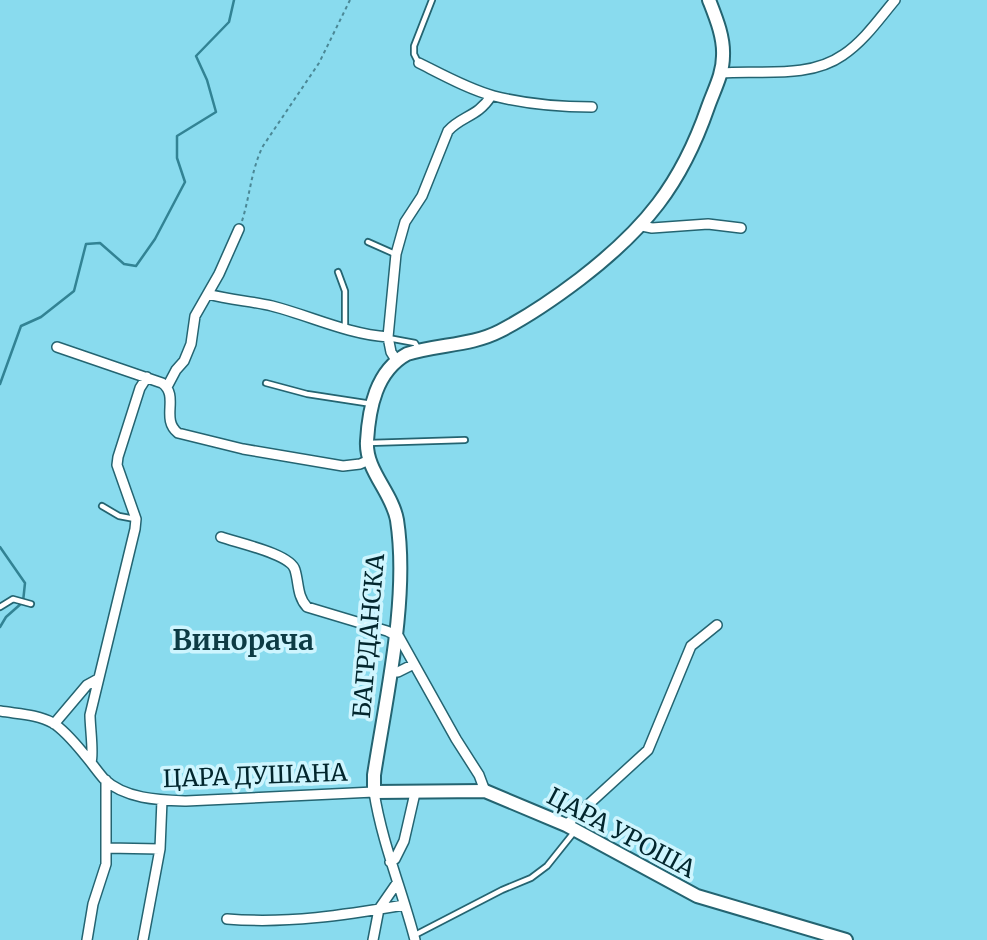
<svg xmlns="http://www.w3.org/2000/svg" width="987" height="940" font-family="Merriweather,serif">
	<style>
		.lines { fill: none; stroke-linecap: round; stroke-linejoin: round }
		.stream { stroke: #328394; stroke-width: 2.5 }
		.lane-casing { stroke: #246471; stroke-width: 8 }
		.street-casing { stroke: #246471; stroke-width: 12 }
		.secondary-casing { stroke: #246471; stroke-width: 16 }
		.path { stroke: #4b8896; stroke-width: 2; stroke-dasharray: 3.5 3.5; stroke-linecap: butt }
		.lane { stroke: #fff; stroke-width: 4.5 }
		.street { stroke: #fff; stroke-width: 9 }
		.secondary { stroke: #fff; stroke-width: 12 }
		.labels { text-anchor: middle; stroke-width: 7; stroke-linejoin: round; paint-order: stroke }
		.street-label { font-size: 24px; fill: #02262d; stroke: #cef5fe }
		.quarter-label { font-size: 28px; font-weight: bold; fill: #0d3b44; stroke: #cef5fe }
	</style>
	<rect width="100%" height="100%" fill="#89dbee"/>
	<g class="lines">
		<path class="stream" d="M0 384 21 326 41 317 74 291 86 244 100 243 124 264 136 266 155 239 185 182 177 158V136L216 112 207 80 196 56 229 22 234 0
			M0 547 25 583 23 602 6 617 0 627"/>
		<g class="lane-casing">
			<path id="lane" d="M418 62 414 54V46L432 0
				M368 242 395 254
				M338 272 345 291V329
				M388 338 415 343 418 348
				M266 383 307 394 372 404
				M368 443 465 440
				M102 506 119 516 135 519
				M0 607 13 599 31 604
				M415 935 502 890 531 878 547 866 575 831"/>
		</g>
		<g class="street-casing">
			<path id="street" d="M419 63C441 74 470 90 494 96 525 104 559 107 592 107
				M721 73C760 70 809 79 843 55 864 41 879 19 895 0
				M642 226 652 228 708 224 741 228
				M208 294C230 300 251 301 272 306 311 316 347 334 388 337
				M57 347 162 383C180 396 160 419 178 433L243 449 343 466 360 464 369 460
				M396 360 391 352 388 337 396 254 405 222 422 196 448 131C461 116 478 117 491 96
				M167 387 176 370 184 361 191 344 195 316 219 274 239 229
				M221 537C238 543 291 554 295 570 299 583 297 596 307 607L387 631 399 637 456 739 479 775 485 791
				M390 672H398L414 664
				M0 711C17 714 37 714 53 723 64 730 75 743 84 754 91 762 97 771 104 779 125 799 159 800 186 801L374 792C382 843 402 890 415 940
				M54 724 87 685 98 679
				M91 762C94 755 90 727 90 715L135 529 136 519 117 465 118 457 140 388 147 377
				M566 825 648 750 691 646 717 625
				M107 848 160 849
				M390 862 395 859 404 841 415 793
				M227 919C288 924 345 915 404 905
				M87 940 93 904 106 864V780
				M143 940 160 849 162 800
				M373 940 379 909 397 883"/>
		</g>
		<g class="secondary-casing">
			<path id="secondary" d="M709 0C716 18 724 37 723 56 723 74 714 90 708 107 681 185 645 229 580 279 555 298 529 316 500 331 471 346 438 344 407 354 376 371 369 408 367 441 365 470 392 492 397 520 409 598 386 697 374 775V792L485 791 566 825 697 896 846 940"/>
		</g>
		<path class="path" d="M242 221C250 196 251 170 263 146L319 63 350 0"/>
		<use href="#lane" class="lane"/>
		<use href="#street" class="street"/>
		<use href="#secondary" class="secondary"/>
	</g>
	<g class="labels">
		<g class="street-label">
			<text transform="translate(369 636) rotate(-85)" y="8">БАГРДАНСКА</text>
			<text transform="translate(255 776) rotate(-2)" y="8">ЦАРА ДУШАНА</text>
			<text transform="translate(621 833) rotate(28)" y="8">ЦАРА УРОША</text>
		</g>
		<g class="quarter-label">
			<text x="243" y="650">Винорача</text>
		</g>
	</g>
</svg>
